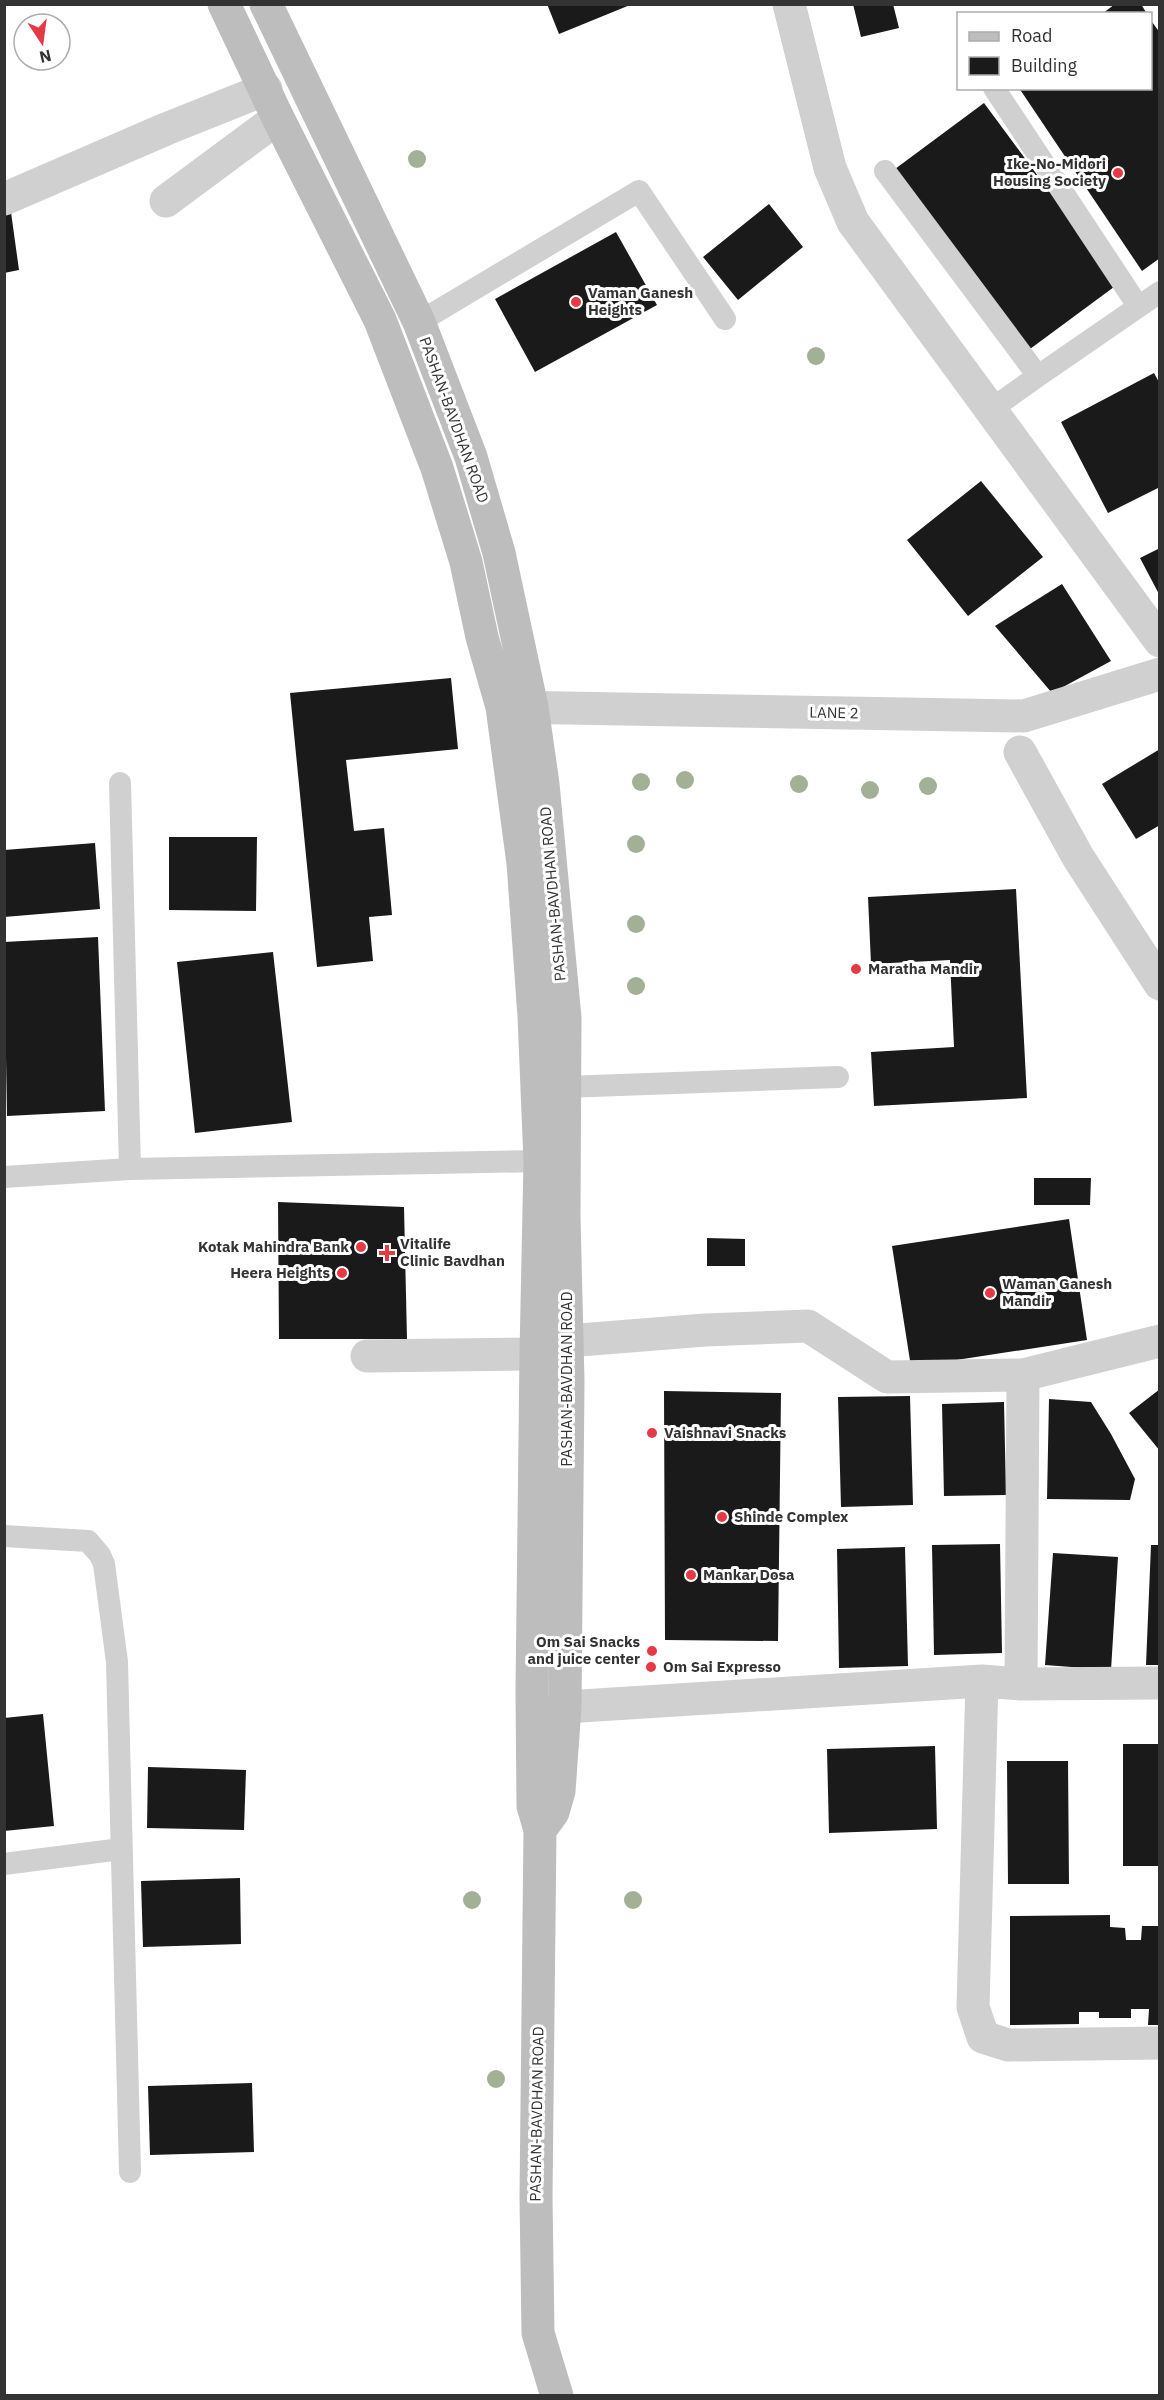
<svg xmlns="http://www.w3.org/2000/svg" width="1164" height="2400" font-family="'IBM Plex Sans',sans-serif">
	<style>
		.building { fill: #1a1a1a }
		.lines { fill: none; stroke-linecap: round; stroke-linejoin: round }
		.service { stroke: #d0d0d0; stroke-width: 22 }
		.minor { stroke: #d0d0d0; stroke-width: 33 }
		.tertiary { stroke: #d0d0d0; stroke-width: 33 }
		.secondary { stroke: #bdbdbd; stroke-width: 33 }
		.tree { fill: #a2b095 }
		.poi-dot { fill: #e63946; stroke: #fff; stroke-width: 2 }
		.labels { text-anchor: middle; stroke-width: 6; stroke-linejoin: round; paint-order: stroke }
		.poi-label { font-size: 15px; font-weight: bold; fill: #333; stroke: #fff; text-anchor: start }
		.street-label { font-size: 15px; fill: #333; stroke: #fff }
	</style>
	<rect width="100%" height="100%" fill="#fff"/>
	<path class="building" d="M547 4H630V5L559 34Z
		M853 4H893L899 28 861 37Z
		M1115 4H1141L1147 14H1102Z
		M1150 19 1160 33V258L1142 271 1019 88H1150Z
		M984 103 1118 284 1030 349 895 169Z
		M769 204 803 247 738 300 703 257Z
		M10 205 19 270 4 273V206Z
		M616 232 657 305 535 372 495 299Z
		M1154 373 1160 384V487L1108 513 1061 422Z
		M981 481 1043 557 968 616 907 540Z
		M1160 548V596L1140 558Z
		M1062 584 1111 661 1052 693 995 626Z
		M451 678 458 749 346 760 354 831 384 828 392 915 369 917 373 961 317 967 290 693Z
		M1160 749V825L1136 839 1102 784Z
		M169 837H257L256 911 169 910Z
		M95 843 100 909 4 917V850Z
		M1016 889 1027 1098 874 1106 871 1052 954 1047 950 960 871 964 868 897Z
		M98 937 105 1111 7 1116 4 942Z
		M273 952 292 1122 195 1133 177 962Z
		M1034 1178H1091L1090 1205H1034Z
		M278 1202 404 1207 407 1339H279Z
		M1069 1219 1087 1340 911 1367 892 1246Z
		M707 1238 745 1239V1266H707Z
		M1160 1389V1451L1129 1413Z
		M664 1391 781 1393 778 1641 665 1640Z
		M910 1396 913 1505 841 1507 838 1397Z
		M1049 1399 1091 1402 1111 1434 1135 1479 1130 1500 1047 1499Z
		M1004 1402 1006 1495 944 1496 942 1404Z
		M1000 1544 1002 1653 934 1655 932 1545Z
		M1151 1545H1160V1665H1146Z
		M905 1547 908 1666 839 1668 837 1549Z
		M1053 1553 1118 1557 1111 1670 1045 1665Z
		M43 1714 54 1826 4 1831V1718Z
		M1123 1744H1160V1866H1123Z
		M935 1746 937 1829 829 1833 827 1749Z
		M1007 1761H1068L1069 1884H1008Z
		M148 1767 246 1770 244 1830 147 1828Z
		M240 1878 241 1944 143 1947 141 1881Z
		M1110 1915V1927L1125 1928 1126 1940H1141L1142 1926H1160V2025H1148L1149 2009H1131V2018H1099V2012H1079V2024L1010 2025V1916Z
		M252 2083 254 2152 150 2155 148 2086Z"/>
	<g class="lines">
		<path class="service" d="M994 88 1138 306
			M885 171 1038 376 990 410
			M419 322 639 191 725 319
			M1038 376 1160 292
			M120 783 130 1169
			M565 1087 838 1077
			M4 1177 130 1169 540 1161
			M4 1536 88 1541 100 1555 104 1564 117 1662 130 2172
			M4 1864 121 1849"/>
		<path class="minor" d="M789 4 830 168 853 222 1160 641
			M4 199 166 129 266 89
			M166 201 278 118
			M1020 752 1078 857 1160 984
			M567 1341 705 1330 808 1326 887 1377 1023 1375 1160 1341
			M367 1356 536 1354
			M982 1681 973 2007 983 2037 1008 2045 1160 2043
			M1021 1684 1023 1375
			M565 1707 982 1681 1021 1684 1160 1683"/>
		<path class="tertiary" d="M503 707 1024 716 1160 674"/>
		<path class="secondary" d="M224 4 278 118 380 320 437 468 466 562 482 637 502 707 523 863 534 1016 540 1161 536 1354 532 1691 533 1806 540 1830 536 2197 538 2333 557 2396
			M266 4 419 322 471 457 499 553 532 707 543 784 565 1018 564 1217 568 1381 565 1707 559 1791 553 1812 540 1830"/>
	</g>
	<g class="tree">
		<circle cx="417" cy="159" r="9"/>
		<circle cx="816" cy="356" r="9"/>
		<circle cx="685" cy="780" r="9"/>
		<circle cx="641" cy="782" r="9"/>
		<circle cx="799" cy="784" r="9"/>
		<circle cx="928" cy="786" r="9"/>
		<circle cx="870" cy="790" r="9"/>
		<circle cx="636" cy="844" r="9"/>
		<circle cx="636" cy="924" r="9"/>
		<circle cx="636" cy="986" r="9"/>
		<circle cx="472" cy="1900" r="9"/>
		<circle cx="633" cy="1900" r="9"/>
		<circle cx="496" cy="2079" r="9"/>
	</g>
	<g class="poi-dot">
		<circle cx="1118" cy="173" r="6"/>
		<circle cx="576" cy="302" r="6"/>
		<circle cx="856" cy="969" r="6"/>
		<circle cx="361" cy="1247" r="6"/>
		<path d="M384 1244h6v6h6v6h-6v6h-6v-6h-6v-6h6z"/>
		<circle cx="342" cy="1273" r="6"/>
		<circle cx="990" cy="1293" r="6"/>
		<circle cx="652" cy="1433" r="6"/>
		<circle cx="722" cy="1517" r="6"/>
		<circle cx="691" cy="1575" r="6"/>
		<circle cx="652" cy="1651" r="6"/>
		<circle cx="651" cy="1667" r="6"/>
	</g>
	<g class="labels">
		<g class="poi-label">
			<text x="1106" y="169" text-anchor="end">Ike-No-Midori<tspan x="1106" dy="17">Housing Society</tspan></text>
			<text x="588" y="298">Vaman Ganesh<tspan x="588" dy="17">Heights</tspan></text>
			<text x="868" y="974">Maratha Mandir</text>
			<text x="400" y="1249">Vitalife<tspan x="400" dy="17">Clinic Bavdhan</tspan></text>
			<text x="349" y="1252" text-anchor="end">Kotak Mahindra Bank</text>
			<text x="330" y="1278" text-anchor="end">Heera Heights</text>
			<text x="1002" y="1289">Waman Ganesh<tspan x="1002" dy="17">Mandir</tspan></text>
			<text x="664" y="1438">Vaishnavi Snacks</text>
			<text x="734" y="1522">Shinde Complex</text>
			<text x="703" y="1580">Mankar Dosa</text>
			<text x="640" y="1647" text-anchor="end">Om Sai Snacks<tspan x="640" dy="17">and juice center</tspan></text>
			<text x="663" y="1672">Om Sai Expresso</text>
		</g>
		<g class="street-label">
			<text transform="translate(454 420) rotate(70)" y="5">PASHAN-BAVDHAN ROAD</text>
			<text transform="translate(834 713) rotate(1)" y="5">LANE 2</text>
			<text transform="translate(553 894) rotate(-95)" y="5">PASHAN-BAVDHAN ROAD</text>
			<text transform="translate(567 1379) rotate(-90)" y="5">PASHAN-BAVDHAN ROAD</text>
			<text transform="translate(537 2114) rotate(-89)" y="5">PASHAN-BAVDHAN ROAD</text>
		</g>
	</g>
	<rect width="1164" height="2400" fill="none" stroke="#333333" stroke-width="12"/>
	<rect x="957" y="12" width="195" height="78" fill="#ffffff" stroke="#adadad" stroke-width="1.5"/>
	<rect x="969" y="32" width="30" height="9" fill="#bdbdbd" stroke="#adadad" stroke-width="1.5"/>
	<text x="1011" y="42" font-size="18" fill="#333333">Road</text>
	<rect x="969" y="57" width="30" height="18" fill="#1a1a1a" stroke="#adadad" stroke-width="1.5"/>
	<text x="1011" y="72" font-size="18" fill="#333333">Building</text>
	<g transform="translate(42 42) rotate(167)"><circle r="28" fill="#ffffff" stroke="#adadad" stroke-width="1.5"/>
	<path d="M0-4.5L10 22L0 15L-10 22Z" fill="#e63946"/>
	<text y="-9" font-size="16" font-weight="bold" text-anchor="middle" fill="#333333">N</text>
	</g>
</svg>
